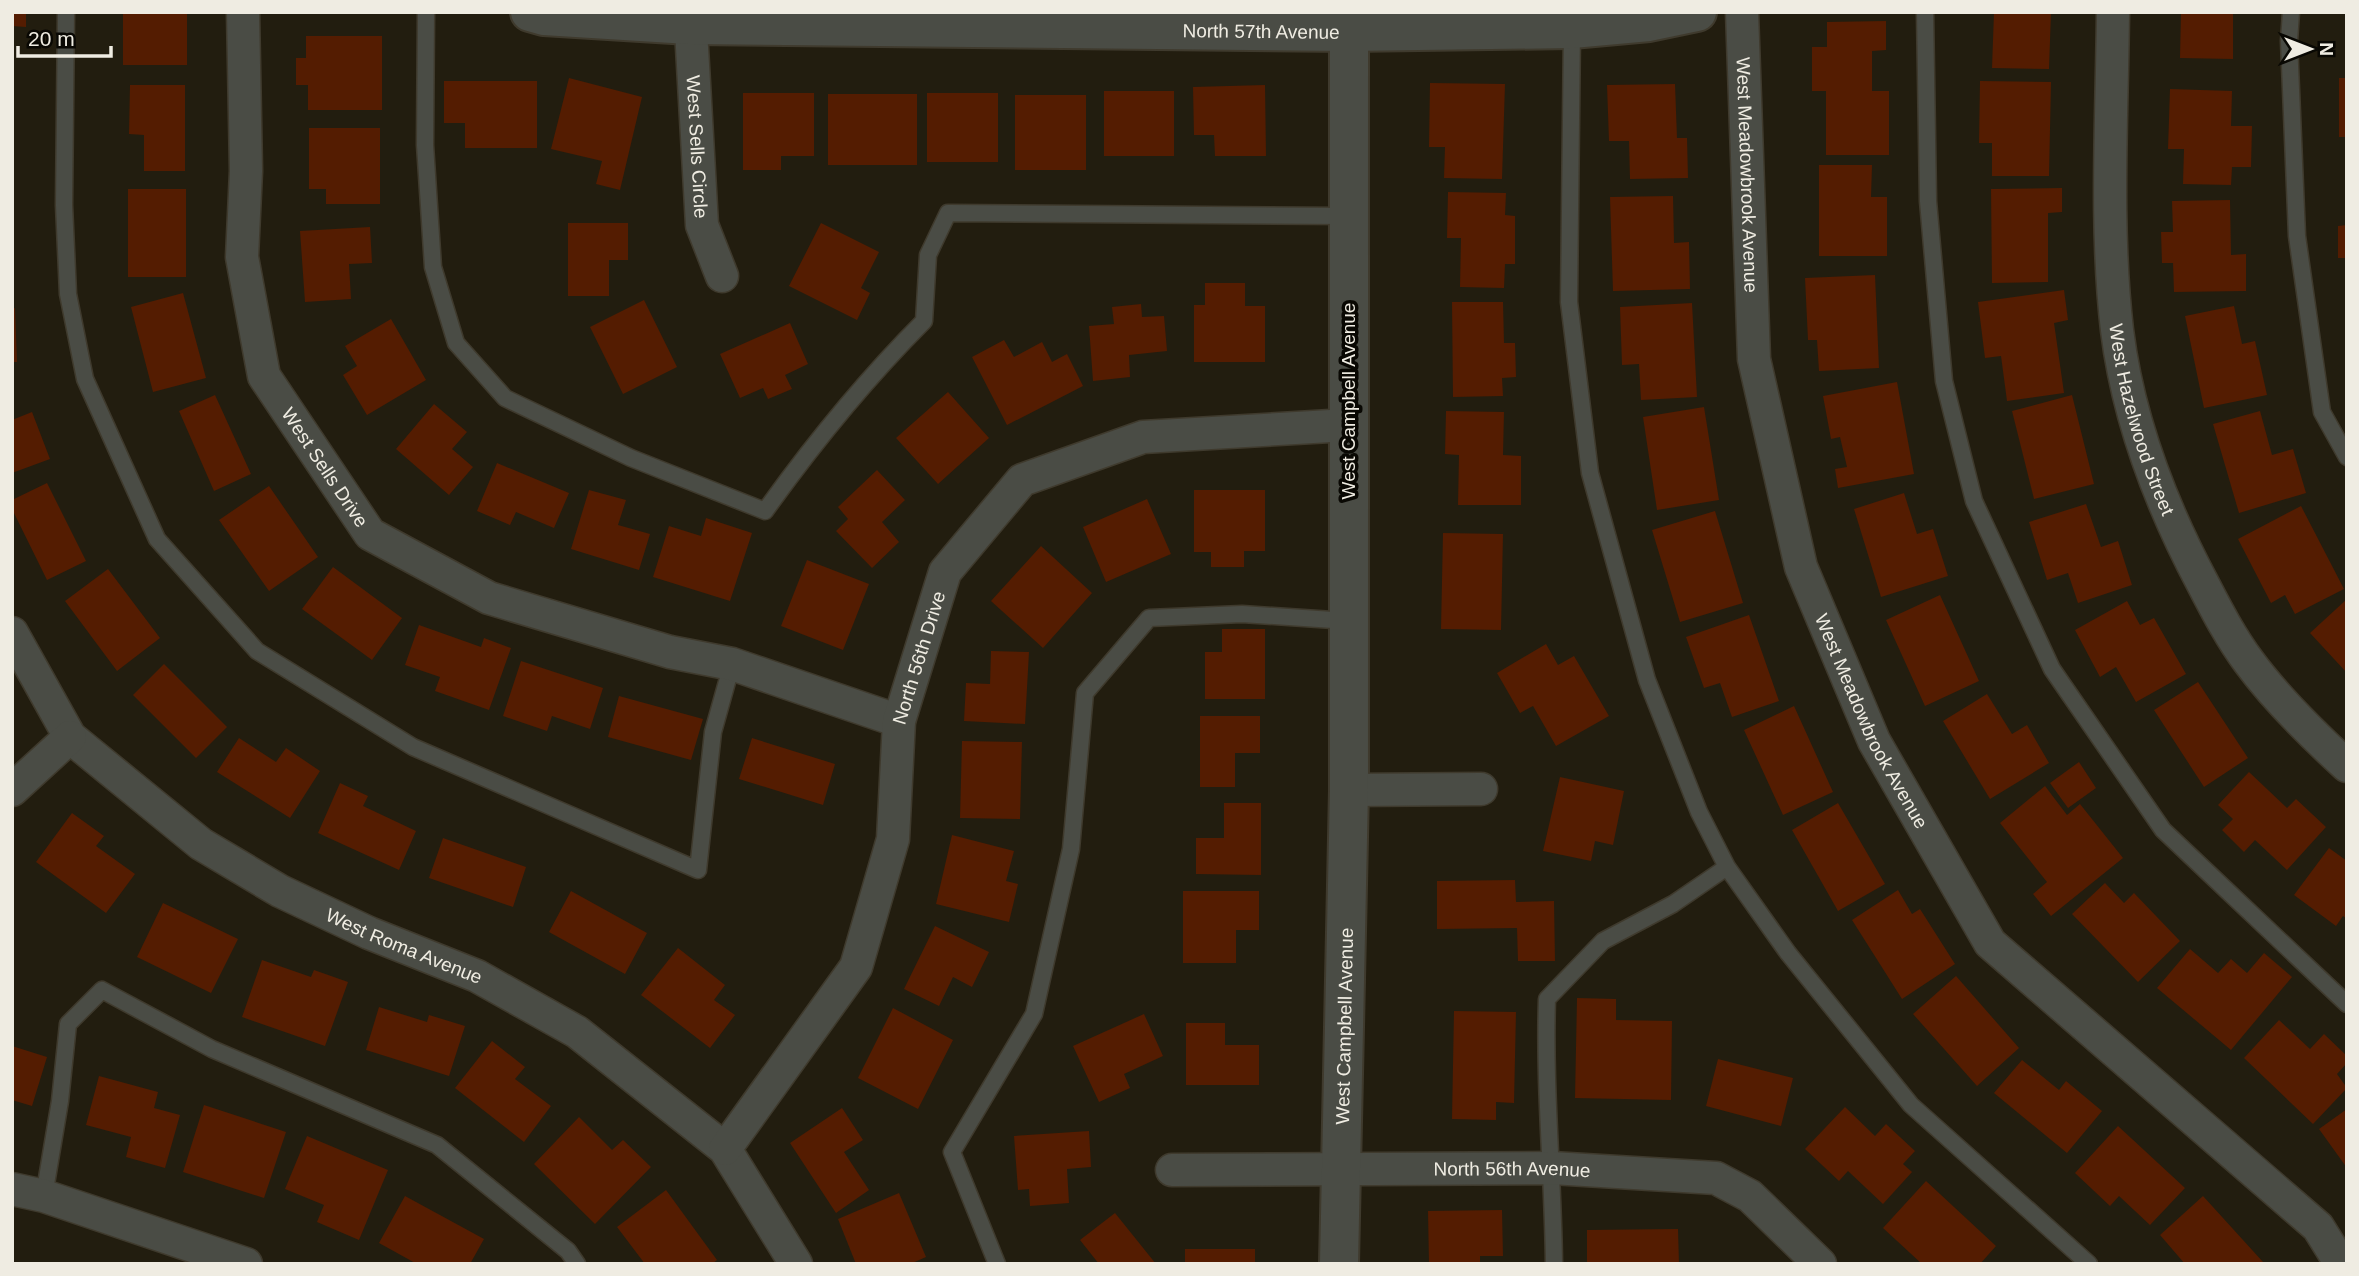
<svg xmlns="http://www.w3.org/2000/svg" width="2359" height="1276" font-family="Arial,sans-serif">
	<style>
		.building { fill: #541c01 }
		.lines { fill: none; stroke-linecap: round; stroke-linejoin: round }
		.service-casing { stroke: #3f3a2d; stroke-width: 19 }
		.minor-casing { stroke: #3f3a2d; stroke-width: 35 }
		.tertiary-casing { stroke: #3f3a2d; stroke-width: 42 }
		.service { stroke: #4a4c45; stroke-width: 16 }
		.minor { stroke: #4a4c45; stroke-width: 32 }
		.tertiary { stroke: #4a4c45; stroke-width: 38 }
		.labels { text-anchor: middle; stroke-width: 7; stroke-linejoin: round; paint-order: stroke }
		.street-label { font-size: 19px; fill: #efece2; stroke: #090803 }
	</style>
	<rect width="100%" height="100%" fill="#221d0f"/>
	<path class="building" d="M12 12H26V27L12 26Z
		M123 12H187V65H123Z
		M1994 12H2051L2049 69 1992 68Z
		M2181 12H2233V59L2180 58Z
		M1886 21V50L1872 51V91H1889V155H1826V91H1812V47H1827V22Z
		M306 36H382V110H308V85H296V58H306Z
		M569 78 642 97 620 190 596 184 602 161 551 149Z
		M2339 78H2347V137H2339Z
		M444 81H537V148H465V123H444Z
		M1980 81 2051 82 2049 176H1992V143H1979Z
		M1430 83 1505 84 1502 179 1444 178 1445 147H1429Z
		M1675 84 1677 138H1687L1688 178 1630 179 1629 141H1609L1607 85Z
		M130 85H185V171H144V135L129 134Z
		M1265 85 1266 156H1215L1214 135H1194L1193 87Z
		M2170 89 2232 91 2231 126H2252L2251 167H2232L2231 185 2183 184 2184 149H2168Z
		M1104 91H1174V156H1104Z
		M743 93H814V156H781V170H743Z
		M927 93H998V162H927Z
		M828 94H917V165H828Z
		M1015 95H1086V170H1015Z
		M309 128H380V204H326V189H309Z
		M1819 165H1872L1871 197H1887V256H1819Z
		M2062 188V212L2048 213V282L1992 283 1991 189Z
		M128 189H186V277H128Z
		M1448 192 1506 193 1505 215 1515 216V264H1505L1504 288 1460 287 1461 238H1447Z
		M1673 196 1674 243 1689 242 1690 289 1613 291 1610 197Z
		M2230 200 2231 255 2246 254V291L2174 292 2173 263H2162L2161 232H2173L2172 201Z
		M568 223H628V260H609V296H568Z
		M821 223 879 252 861 288 870 293 857 320 789 286Z
		M2347 225V258H2338V226Z
		M370 227 372 263 349 264 351 299 305 302 300 231Z
		M1875 275 1879 368 1819 371 1817 340H1808L1805 278Z
		M1205 283H1245V306H1265V362H1194V305H1205Z
		M2064 290 2068 320 2054 323 2064 393 2007 401 2001 356 1985 358 1978 302Z
		M183 293 206 378 153 392 131 307Z
		M644 300 677 367 623 394 590 327Z
		M1452 302H1503L1504 343H1515L1516 377 1502 378 1503 396 1453 397Z
		M1692 303 1697 397 1641 400 1639 364 1622 365 1620 307Z
		M1141 304 1142 317 1164 316 1167 351 1129 355 1130 377 1093 381 1089 326 1114 324 1112 307Z
		M2234 306 2242 344 2255 341 2267 395 2204 408 2185 316Z
		M15 308 17 362H12V309Z
		M391 319 426 380 367 415 343 375 357 366 345 346Z
		M790 323 808 364 785 375 792 389 768 399 763 388 740 398 720 354Z
		M1004 340 1014 357 1042 342 1052 362 1067 354 1083 386 1007 425 972 357Z
		M1897 382 1914 474 1838 488 1835 469 1847 467 1840 437 1831 439 1823 396Z
		M948 392 989 438 938 484 896 438Z
		M215 395 251 474 214 491 179 411Z
		M2072 395 2094 484 2034 499 2012 411Z
		M434 404 467 432 452 449 473 467 449 495 396 449Z
		M1704 407 1719 500 1657 510 1643 417Z
		M1446 411 1504 412 1503 455 1521 456V505H1458L1459 455 1445 454Z
		M2260 411 2272 455 2293 449 2306 493 2239 513 2213 424Z
		M32 412 50 459 12 473V420Z
		M497 463 569 493 554 528 516 512 510 525 477 511Z
		M877 470 905 500 882 522 899 542 872 568 836 531 848 519 838 507Z
		M47 483 86 561 47 580 12 509V500Z
		M269 486 318 557 269 591 219 520Z
		M589 490 626 500 618 525 650 534 639 570 571 549Z
		M1194 490H1265V551H1244V567H1211V552H1194Z
		M1904 493 1917 534 1933 529 1948 576 1881 597 1854 509Z
		M1147 499 1171 554 1106 582 1083 527Z
		M2086 504 2101 547 2118 541 2132 585 2078 603 2068 573 2047 580 2029 522Z
		M2301 506 2344 589 2295 614 2285 595 2271 603 2238 539Z
		M1715 511 1743 603 1680 622 1652 530Z
		M706 518 752 533 730 601 653 577 669 526 701 536Z
		M1443 533 1503 534 1501 630 1441 629Z
		M1041 546 1092 593 1043 648 991 601Z
		M807 560 869 584 843 650 781 626Z
		M333 567 402 618 372 660 302 609Z
		M108 569 160 638 117 671 65 601Z
		M1940 595 1979 681 1925 706 1886 620Z
		M2347 599V673L2310 633Z
		M2127 601 2140 625 2154 618 2186 674 2136 702 2116 667 2100 677 2075 630Z
		M1749 615 1779 701 1732 717 1720 683 1704 688 1686 637Z
		M419 625 481 647 484 638 511 648 489 710 435 691 440 677 405 665Z
		M1222 629H1265V699H1205V652H1222Z
		M1546 644 1558 665 1574 656 1609 716 1556 746 1533 706 1520 713 1497 673Z
		M991 651 1029 652 1025 724 964 721 966 683 990 684Z
		M521 661 603 688 590 729 552 716 547 731 503 716Z
		M164 664 227 727 196 758 133 695Z
		M2198 682 2248 758 2204 787 2154 710Z
		M1987 694 2012 734 2027 725 2049 763 1990 799 1943 721Z
		M619 696 703 719 691 760 608 737Z
		M1794 706 1833 792 1783 815 1744 730Z
		M1200 716H1260V753H1235V787H1200Z
		M239 738 276 762 286 748 320 771 290 818 217 772Z
		M752 738 835 764 823 805 739 779Z
		M962 741 1022 742 1020 819 960 818Z
		M2079 762 2096 788 2068 808 2050 783Z
		M2249 772 2287 808 2296 799 2326 827 2287 870 2255 840 2244 852 2222 830 2233 819 2218 805Z
		M1560 777 1624 791 1613 845 1595 841 1591 861 1543 851Z
		M340 783 368 796 363 806 416 831 399 870 318 833Z
		M2045 786 2067 815 2080 804 2123 858 2051 916 2033 894 2047 882 2000 823Z
		M1224 803H1261V875L1196 874V838H1224Z
		M1838 803 1885 884 1838 911 1792 830Z
		M72 813 104 836 96 846 135 874 106 913 36 862Z
		M952 835 1014 851 1006 881 1018 884 1009 922 936 904Z
		M443 838 526 867 513 907 429 878Z
		M2329 848 2347 861V919L2343 916 2336 926 2294 895Z
		M1515 880 1516 902 1554 901 1555 961H1518L1517 928 1437 929V881Z
		M2105 883 2124 903 2134 893 2180 941 2138 982 2072 914Z
		M1898 890 1912 914 1920 909 1955 964 1902 999 1852 920Z
		M571 891 647 933 625 974 549 932Z
		M1183 891H1259V930H1236V963H1183Z
		M163 903 238 939 211 993 137 957Z
		M935 926 989 952 972 987 953 977 939 1006 904 989Z
		M678 948 725 985 714 1000 735 1015 710 1048 641 995Z
		M2190 949 2218 973 2231 959 2247 973 2264 953 2292 977 2231 1050 2157 988Z
		M262 960 311 977 314 970 348 982 325 1046 242 1017Z
		M1956 976 2019 1048 1977 1086 1913 1014Z
		M1577 998 1616 999V1020L1672 1021 1671 1100 1575 1098Z
		M379 1007 427 1022 429 1015 465 1026 449 1076 366 1050Z
		M893 1008 953 1040 918 1109 858 1078Z
		M1454 1011 1516 1012 1514 1103 1496 1102V1120L1452 1119Z
		M1144 1014 1163 1056 1124 1074 1130 1088 1099 1102 1073 1046Z
		M2279 1020 2310 1049 2324 1034 2347 1056V1063L2337 1074 2347 1088 2313 1124 2244 1058Z
		M1186 1023H1225V1045H1259V1085H1186Z
		M492 1041 525 1067 515 1079 551 1106 524 1142 455 1088Z
		M12 1046 47 1057 32 1106 12 1100Z
		M1718 1059 1793 1078 1781 1126 1706 1106Z
		M2022 1060 2059 1090 2066 1081 2102 1111 2067 1153 1994 1093Z
		M99 1076 158 1092 154 1108 180 1115 165 1168 126 1157 131 1137 86 1125Z
		M204 1105 286 1132 264 1198 183 1172Z
		M1845 1107 1875 1136 1886 1124 1915 1151 1903 1164 1912 1172 1883 1204 1848 1171 1839 1181 1805 1149Z
		M842 1108 863 1140 844 1152 869 1190 836 1213 790 1143Z
		M2347 1109V1168L2319 1129Z
		M579 1117 612 1150 623 1140 651 1167 595 1224 534 1164Z
		M2118 1126 2185 1188 2150 1225 2119 1196 2110 1206 2075 1173Z
		M1089 1131 1091 1167 1067 1169 1069 1203 1030 1206 1029 1189 1018 1190 1014 1136Z
		M307 1136 388 1170 359 1240 317 1222 324 1205 285 1189Z
		M1926 1181 1996 1246 1980 1264H1922L1883 1228Z
		M666 1190 717 1260 712 1264H645L617 1227Z
		M899 1193 926 1257 910 1264H856L838 1219Z
		M405 1196 484 1239 470 1264H417L379 1243Z
		M2203 1196 2263 1262 2261 1264H2185L2160 1235Z
		M1502 1210 1503 1256H1480V1264H1429L1428 1211Z
		M1115 1213 1156 1264H1099L1080 1240Z
		M1678 1229 1679 1264H1587V1230Z
		M1185 1249H1255V1264H1185Z"/>
	<g class="lines">
		<g class="service-casing">
			<path id="service" d="M66 12 64 205 68 294 85 379 157 539 257 651 413 747 698 870 713 732 732 664
				M426 12 425 145 433 267 456 343 505 398 631 458 765 511C813 444 866 379 924 321L928 255 948 213 1348 216
				M1925 12 1928 201 1944 381 1974 501 2052 669 2163 830 2347 1004
				M2291 12 2289 41 2297 236 2322 412 2347 457
				M1572 29 1569 302 1590 473 1647 680 1699 812 1727 867 1788 953 1911 1105 2089 1264
				M44 1196 60 1101 68 1024 102 990 212 1049 437 1145 568 1251 577 1264
				M997 1264 952 1152 1034 1014 1071 849 1085 693 1149 618 1242 614 1348 621
				M1554 1264C1553 1175 1544 1087 1547 999L1603 941 1673 904 1727 867"/>
		</g>
		<g class="minor-casing">
			<g id="minor">
				<path id="s1" d="M243 12 246 171 242 257 264 376 370 534 489 598 670 652 732 664 899 721"/>
				<path id="s2" d="M690 12 702 225 722 276"/>
				<path id="s3" d="M1742 12 1754 359 1801 567 1874 741 1990 943 2318 1227 2341 1264"/>
				<path id="s4" d="M2113 12C2112 117 2105 226 2117 330 2128 420 2161 505 2203 584 2217 611 2231 638 2249 662 2277 700 2312 734 2347 766"/>
				<path id="s5" d="M12 633 70 737 201 844 280 891 369 933 477 976 577 1032 725 1149 796 1264"/>
				<path d="M12 790 70 737"/>
				<path d="M1349 790 1481 789"/>
				<path id="s6" d="M725 1149 856 967 893 839 899 721 945 572 1022 480 1143 437 1348 425"/>
				<path id="s7" d="M1172 1170 1552 1168 1716 1178 1750 1196 1820 1264"/>
				<path d="M12 1189 44 1196 246 1264"/>
			</g>
		</g>
		<g class="tertiary-casing">
			<g id="tertiary">
				<path id="s8" d="M530 12 544 16 689 25 1349 32 1572 29 1649 22 1697 12"/>
				<path id="s9" d="M1339 1264 1349 790V12"/>
			</g>
		</g>
		<use href="#service" class="service"/>
		<use href="#minor" class="minor"/>
		<use href="#tertiary" class="tertiary"/>
	</g>
	<g class="labels">
		<g class="street-label">
			<text dy="7" stroke="none"><textPath href="#s8" startOffset="732">North 57th Avenue</textPath></text>
			<text dy="7" stroke="none"><textPath href="#s2" startOffset="135">West Sells Circle</textPath></text>
			<text dy="7" stroke="none"><textPath href="#s3" startOffset="163">West Meadowbrook Avenue</textPath></text>
			<text transform="translate(1348 401) rotate(-90)" y="7">West Campbell Avenue</text>
			<text dy="7" stroke="none"><textPath href="#s4" startOffset="411">West Hazelwood Street</textPath></text>
			<text dy="7" stroke="none"><textPath href="#s1" startOffset="476">West Sells Drive</textPath></text>
			<text dy="7" stroke="none"><textPath href="#s6" startOffset="542">North 56th Drive</textPath></text>
			<text dy="7" stroke="none"><textPath href="#s3" startOffset="730">West Meadowbrook Avenue</textPath></text>
			<text dy="7" stroke="none"><textPath href="#s5" startOffset="516">West Roma Avenue</textPath></text>
			<text dy="7" stroke="none"><textPath href="#s9" startOffset="238">West Campbell Avenue</textPath></text>
			<text dy="7" stroke="none"><textPath href="#s7" startOffset="340">North 56th Avenue</textPath></text>
		</g>
	</g>
	<rect width="2359" height="1276" fill="none" stroke="#efece2" stroke-width="28"/>
	<g transform="translate(2310 49) rotate(90)" stroke="#090803" stroke-width="5" paint-order="stroke">
	<path d="M0-5L12 26L0 18L-12 26Z" fill="#efece2"/>
	<text y="-10" font-size="19" font-weight="bold" text-anchor="middle" fill="#efece2">N</text>
	</g>
	<path d="M18 46v10h93v-10" fill="none" stroke="#efece2" stroke-width="3.5"/>
	<text x="28" y="46" font-size="21" fill="#efece2" stroke="#090803" stroke-width="5" paint-order="stroke">20 m</text>
</svg>
